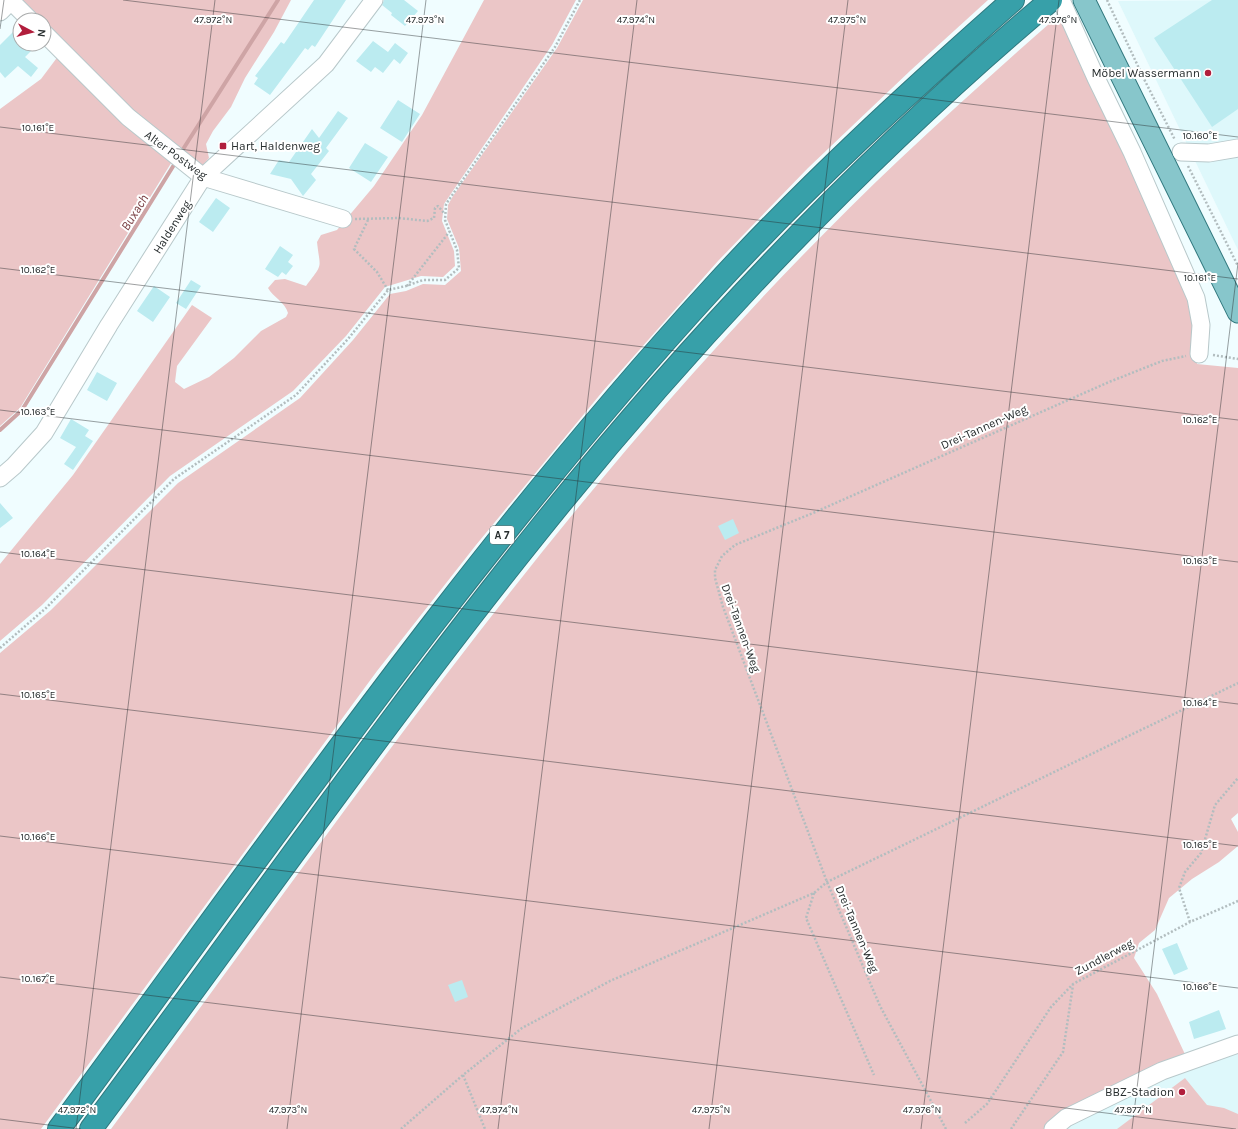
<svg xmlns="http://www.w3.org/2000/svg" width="1238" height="1129" font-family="Karla,sans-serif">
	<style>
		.built { fill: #def8fb }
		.green { fill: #ebc6c7 }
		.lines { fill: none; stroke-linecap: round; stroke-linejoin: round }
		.stream { stroke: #cea4a5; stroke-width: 4 }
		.building { fill: #bbebf0 }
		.minor-casing { stroke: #b8c8ca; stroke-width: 19 }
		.major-casing { stroke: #31787e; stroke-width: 23 }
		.highway-casing { stroke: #31787e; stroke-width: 24 }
		.path { stroke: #b2bdbf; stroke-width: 2.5; stroke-dasharray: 2 2; stroke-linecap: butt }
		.minor { stroke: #fff; stroke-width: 17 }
		.major { stroke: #87c6cb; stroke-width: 21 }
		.highway { stroke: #37a0a9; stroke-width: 22 }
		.ticks { fill: none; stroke: #272d2e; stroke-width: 1; stroke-opacity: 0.45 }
		.poi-dot { fill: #b11e3c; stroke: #fff; stroke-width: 1.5 }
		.labels { text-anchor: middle; stroke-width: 4; stroke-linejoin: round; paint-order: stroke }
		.shield { fill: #fff; stroke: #686c6d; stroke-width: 1 }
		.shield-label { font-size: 11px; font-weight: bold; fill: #272d2e }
		.poi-label { font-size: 12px; fill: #272d2e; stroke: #fff; text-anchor: end }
		.street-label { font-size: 12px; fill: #272d2e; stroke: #fff }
		.water-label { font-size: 13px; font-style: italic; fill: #7a4044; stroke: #fff }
		.ticks-label { font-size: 10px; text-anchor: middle; fill: #272d2e; stroke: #fff; stroke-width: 4; stroke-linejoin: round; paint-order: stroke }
	</style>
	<rect width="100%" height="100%" fill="#f0fdff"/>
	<path class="built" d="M1238 0V250L1118 1Z
		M1238 1048V1129H1059L1163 1074Z"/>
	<path class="green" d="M19 0H291L274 32 245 78 231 107 213 131 206 144 209 158 203 165 198 166 155 134 44 25V20H39Z
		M484 0H576L552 45 444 204 442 221 454 251 455 266 443 277 421 276 385 287 346 336 293 391 170 476 42 605 0 641V564L73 475 192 305 212 318 177 366 175 382 184 389 209 377 234 358 261 331 286 317 288 313C285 302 273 297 268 288L275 280 285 279 306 286C324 262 320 270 317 242L321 235 337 230 374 186 422 115Z
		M583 0H988L911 70 808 168 718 261 603 391 476 545 377 671 41 1129H0V653L51 610 178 483 300 398 353 340 390 294 406 291 423 284 445 285 461 271 459 248 447 219 448 205 453 196 557 48Z
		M1058 16 1104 102 1195 308 1197 364 1238 368V813L1231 819 1238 832V846L1219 862 1192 879 1169 898 1155 930 1139 943 1134 958 1157 994 1190 1065 1059 1129H111C281 900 443 666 627 449 713 348 803 251 899 160 951 111 1004 63 1058 16Z
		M59 55 173 160 20 408 0 426V109L41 79Z
		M1185 1078 1207 1105 1224 1108 1238 1114V1129H1117Z"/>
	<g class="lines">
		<path class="stream" d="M180 154 278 0
			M0 430 22 410 177 160"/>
	</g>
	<path class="building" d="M314 0H346L315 47 312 45 308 50 305 48 270 95 254 84 258 78 255 76 281 42 284 44Z
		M384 0H404L418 11 405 26 391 15 392 13 382 5Z
		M1212 0H1238V109L1212 127 1154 38Z
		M20 25V44H38L25 57 38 68 31 77 18 66 5 78 0 72V45Z
		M373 41 388 52 395 43 408 53 400 64 394 59 383 73 375 67 371 72 356 61Z
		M398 100 420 114 402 142 380 128Z
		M338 111 348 118 326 148 329 151 311 174 316 180 303 196 291 179 270 174 279 160 289 162 312 129 319 138Z
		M365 143 388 157 371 182 349 168Z
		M216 198 230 208 213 232 199 222Z
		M280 246 293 255 288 262 293 266 286 275 282 272 278 277 265 269Z
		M191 280 201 286 186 309 176 303Z
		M154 286 170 297 153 322 137 311Z
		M97 372 117 383 107 401 87 390Z
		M71 419 89 430 85 436 93 441 73 470 64 464 76 447 60 438Z
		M0 503 13 518 0 528Z
		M733 519 739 533 725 540 718 526Z
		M1177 943 1188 969 1174 975 1162 949Z
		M462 980 468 997 455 1002 448 985Z
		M1219 1010 1226 1029 1194 1039 1189 1022Z"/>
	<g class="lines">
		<g class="minor-casing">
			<path id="minor" d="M10 0 30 20
				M1061 0 1096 78 1132 152 1196 298 1201 325 1199 354
				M0 12 11 1
				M44 33 128 117 203 177 343 219
				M1181 152 1209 153 1238 148
				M0 478 14 466 44 433 109 325 203 177 326 64 374 0
				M1053 1129 1066 1118 1162 1071 1238 1044"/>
		</g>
		<g class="major-casing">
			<path id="major" d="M1084 0 1238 312"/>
		</g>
		<g class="highway-casing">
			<path id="highway" d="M59 1129C270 844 472 551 712 289 806 186 909 92 1013 0
				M91 1129C240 930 382 725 538 531 692 339 862 159 1051 0"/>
		</g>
		<path class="path" d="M1107 0 1144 79 1175 140
			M1188 166 1238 266
			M355 219 399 218 427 221 434 218 435 208 438 206 444 213
			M368 220 354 249 377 272 388 290
			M407 286 450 231
			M1213 355 1238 359
			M0 648 46 608 174 479 296 395 348 339 388 290 406 286 423 280H445L459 268 457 250 445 220 446 204 555 47 580 0
			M814 893 806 918 874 1075
			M1190 922 1179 888 1185 872 1201 853 1215 805 1238 778
			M463 1075 485 1129
			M965 1123 987 1104 1051 1007 1073 984 1190 922 1238 901
			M401 1129 463 1075 522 1028 610 981 814 893 827 882 1238 683
			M946 1129 880 1006 827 882 723 607 715 578V570L722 556 735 545 813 513 1109 382 1162 361 1186 356
			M1011 1129 1063 1052 1073 985"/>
		<use href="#minor" class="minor"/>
		<use href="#major" class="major"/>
		<use href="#highway" class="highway"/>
	</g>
	<path class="ticks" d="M123 0 1238 137M0 29 4 0M0 127 1238 279M0 268 1238 420M0 410 1238 562M0 552 1238 704M0 694 1238 846M0 836 1238 988M0 977 1236 1129M0 1119 81 1129M76 1129 215 0M287 1129 426 0M498 1129 637 0M709 1129 848 0M921 1129 1059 0M1132 1129 1238 263"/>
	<g class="poi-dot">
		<circle cx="1208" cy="73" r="4"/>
		<rect x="219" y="142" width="8" height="8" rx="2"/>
		<circle cx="1182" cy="1092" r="4"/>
	</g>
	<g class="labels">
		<rect class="shield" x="490" y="526" width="24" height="18" rx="3"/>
		<g class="shield-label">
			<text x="502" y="539">A 7</text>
		</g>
		<g class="poi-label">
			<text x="1200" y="77">Möbel Wassermann</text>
			<text x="231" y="150" text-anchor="start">Hart, Haldenweg</text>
			<text x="1174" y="1096">BBZ-Stadion</text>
		</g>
		<g class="street-label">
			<text transform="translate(176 155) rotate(36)" y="4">Alter Postweg</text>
			<text transform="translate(172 227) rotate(-58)" y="4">Haldenweg</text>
			<text transform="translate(984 427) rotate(-24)" y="4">Drei-Tannen-Weg</text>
			<text transform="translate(741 628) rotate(70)" y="4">Drei-Tannen-Weg</text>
			<text transform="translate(857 929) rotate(67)" y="4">Drei-Tannen-Weg</text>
			<text transform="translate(1104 957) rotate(-28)" y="4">Zundlerweg</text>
		</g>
		<g class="water-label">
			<text transform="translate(134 212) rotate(-58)" y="5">Buxach</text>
		</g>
	</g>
	<g class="ticks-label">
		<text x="213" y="23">47.972°N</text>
		<text x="425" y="23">47.973°N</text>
		<text x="636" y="23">47.974°N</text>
		<text x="847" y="23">47.975°N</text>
		<text x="1058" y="23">47.976°N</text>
		<text x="38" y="131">10.161°E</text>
		<text x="1200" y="139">10.160°E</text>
		<text x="38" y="273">10.162°E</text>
		<text x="1200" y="281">10.161°E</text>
		<text x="38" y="415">10.163°E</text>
		<text x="1200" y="423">10.162°E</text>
		<text x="38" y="557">10.164°E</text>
		<text x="1200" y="564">10.163°E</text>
		<text x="38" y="698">10.165°E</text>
		<text x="1200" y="706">10.164°E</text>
		<text x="38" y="840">10.166°E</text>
		<text x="1200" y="848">10.165°E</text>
		<text x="38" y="982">10.167°E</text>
		<text x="1200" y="990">10.166°E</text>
		<text x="77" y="1113">47.972°N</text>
		<text x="288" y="1113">47.973°N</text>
		<text x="499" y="1113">47.974°N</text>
		<text x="711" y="1113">47.975°N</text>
		<text x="922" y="1113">47.976°N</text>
		<text x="1133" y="1113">47.977°N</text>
	</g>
	<g transform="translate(32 32) rotate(97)"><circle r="19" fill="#ffffff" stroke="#a9abab"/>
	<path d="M0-3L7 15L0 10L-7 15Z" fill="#b11e3c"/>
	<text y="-6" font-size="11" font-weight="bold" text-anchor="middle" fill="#272d2e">N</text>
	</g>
</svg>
